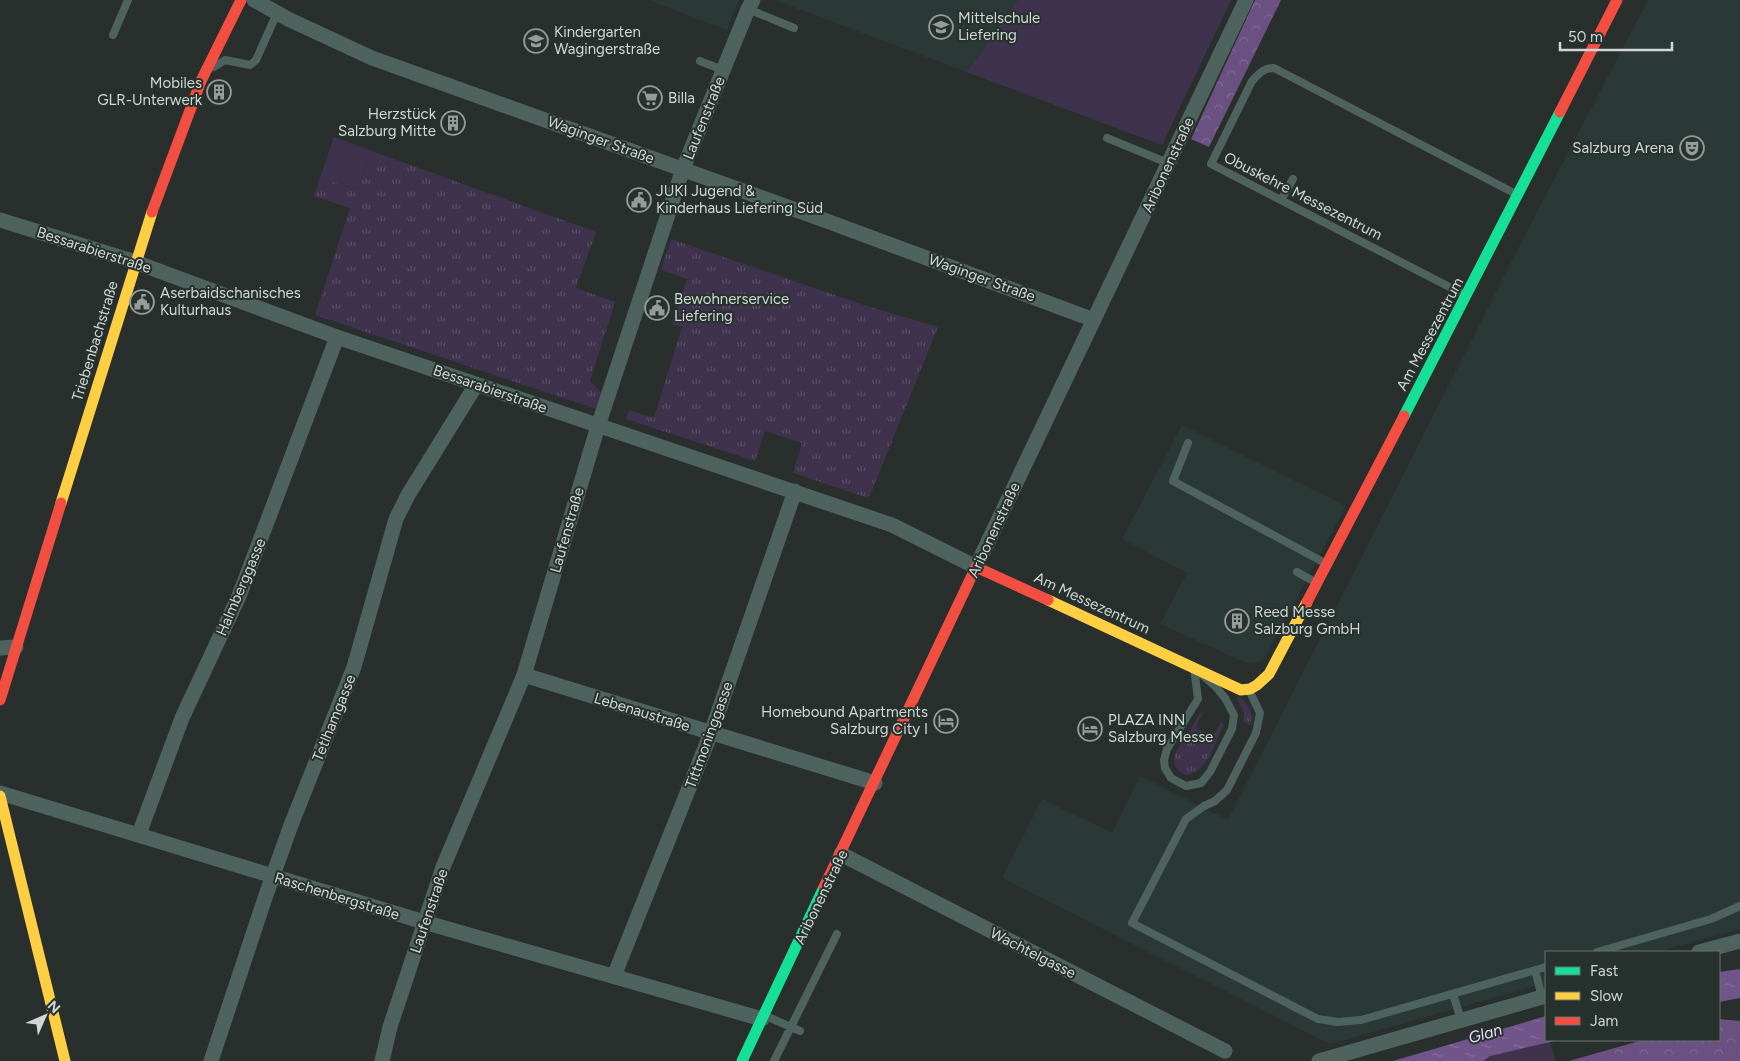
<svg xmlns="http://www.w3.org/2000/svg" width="1740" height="1061" font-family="Figtree,sans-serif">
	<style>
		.built { fill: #2a3935 }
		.grass { fill: url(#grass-tufts) }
		.forest { fill: url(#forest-crowns) }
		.green { fill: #3f324d }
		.water { fill: url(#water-ripples) }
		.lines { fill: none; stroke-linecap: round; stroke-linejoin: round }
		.lane { stroke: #4f635e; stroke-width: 8 }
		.street { stroke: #4f635e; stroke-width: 15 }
		.fast { stroke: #16e098; stroke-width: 11 }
		.slow { stroke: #ffcf43; stroke-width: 11 }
		.jam { stroke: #f24e42; stroke-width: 11 }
		.labels { text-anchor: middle; stroke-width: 4; stroke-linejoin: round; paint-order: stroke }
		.poi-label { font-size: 15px; fill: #d1d7d5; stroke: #27312e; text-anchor: start }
		.street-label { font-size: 15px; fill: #d1d7d5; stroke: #27312e }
		.water-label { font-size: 16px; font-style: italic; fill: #ecdbfd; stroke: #27312e }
	</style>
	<defs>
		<pattern id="grass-tufts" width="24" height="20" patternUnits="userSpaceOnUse" patternTransform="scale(1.25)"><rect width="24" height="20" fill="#3f324d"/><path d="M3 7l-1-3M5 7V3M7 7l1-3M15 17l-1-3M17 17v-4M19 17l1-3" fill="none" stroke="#5a4f66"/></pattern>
		<pattern id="forest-crowns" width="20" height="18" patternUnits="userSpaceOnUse" patternTransform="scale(1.25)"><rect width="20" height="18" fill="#6b5182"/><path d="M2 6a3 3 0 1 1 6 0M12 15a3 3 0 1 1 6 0" fill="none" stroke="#7f6993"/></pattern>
		<pattern id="water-ripples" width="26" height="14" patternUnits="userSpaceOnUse" patternTransform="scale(1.25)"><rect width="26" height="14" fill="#71558a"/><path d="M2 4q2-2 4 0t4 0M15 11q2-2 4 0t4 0" fill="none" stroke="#846d9a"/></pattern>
	</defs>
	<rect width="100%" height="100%" fill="#292f2d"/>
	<path class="built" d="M648 0H739L727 30Z
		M774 0H1231L1162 145Z
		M1648 0H1740V929L1657 952H1546V983L1330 1044 1002 878 1042 799 1112 833 1140 776 1228 820 1528 229Z
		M1182 425 1346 506 1265 658 1256 663 1244 662 1160 624 1187 573 1122 539Z"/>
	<path class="grass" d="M372 151 596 232 576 288 615 302 590 381 601 392 596 409 315 315 350 208 314 196 320 177 358 190Z
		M671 239 864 305 938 327 869 498 793 473 802 443 765 431 755 461 626 419 629 410 654 418 682 327 672 324 687 279 661 270Z
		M1240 697C1250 705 1254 713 1250 725L1243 722 1244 714 1237 698Z
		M1201 712 1203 713 1196 727 1212 737 1221 722 1224 724C1216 741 1208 772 1186 775 1177 771 1172 765 1175 754Z"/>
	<path class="forest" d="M1255 0H1281L1209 147 1191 139Z
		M1719 1019 1740 1021V1061H1569L1643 1040H1719Z"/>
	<path class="green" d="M1018 0H1231L1162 145 967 72Z
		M334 137 372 151 358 190 320 177Z
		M1550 1042 1556 1061H1470L1476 1059Z"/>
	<path class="water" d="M1740 969V998L1719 1002V972Z
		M1546 1016V1040H1559L1490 1056 1483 1061H1393Z"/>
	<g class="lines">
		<path class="lane" d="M748 9 794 28
			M113 35 128 0
			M700 61 723 70
			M214 67 225 60 250 65 256 60 277 13
			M1107 138 1168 163
			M1281 200 1293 179
			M1465 295 1211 164 1252 81C1259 74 1263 68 1274 68L1516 194
			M1188 443 1173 481 1325 563
			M1297 572 1315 582
			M1194 668 1215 686 1225 698 1234 715 1232 729 1210 772 1201 783 1186 786 1171 778 1165 768 1164 760 1167 749 1198 699Z
			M1249 690 1260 713 1256 733 1227 790 1215 801 1204 806 1186 819 1132 923 1318 1019 1338 1022 1361 1020 1546 967
			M1597 952 1711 919 1740 906
			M1535 970 1542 997
			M1453 994 1461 1020
			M766 1016 800 1031
			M774 1061 837 934"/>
		<path class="street" d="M254 0 288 19 372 58 824 220 1094 320
			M0 220 135 262 337 337 892 525 976 567 1246 0
			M0 648 16 647
			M524 675 875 783
			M0 793 424 922 762 1019
			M139 834 182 718 239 596 337 337
			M841 854 1225 1051
			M1699 952 1740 941
			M614 976 711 733 795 491
			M211 1061 266 895 291 825 354 667 396 519 408 495 476 385
			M382 1061 390 1027 443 867 524 675 598 426 683 169 748 9 753 0
			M1319 1061 1546 996"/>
		<path class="fast" d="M1404 416 1560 112
			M742 1061 824 887"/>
		<path class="slow" d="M61 503 152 212
			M1048 600 1241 690 1250 689 1257 685 1269 674 1307 602
			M0 796 65 1061"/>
		<path class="jam" d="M1560 112 1617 0
			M152 212 201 81 241 0
			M1307 602 1404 416
			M0 700 61 503
			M824 887 976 567 1048 600"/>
	</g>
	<defs>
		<g id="school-ring" transform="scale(1.25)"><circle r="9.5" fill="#27312e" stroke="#969c9a" stroke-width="1.5"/><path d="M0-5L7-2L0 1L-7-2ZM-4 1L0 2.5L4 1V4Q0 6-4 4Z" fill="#969c9a"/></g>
		<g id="building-ring" transform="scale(1.25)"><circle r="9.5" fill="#27312e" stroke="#969c9a" stroke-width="1.5"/><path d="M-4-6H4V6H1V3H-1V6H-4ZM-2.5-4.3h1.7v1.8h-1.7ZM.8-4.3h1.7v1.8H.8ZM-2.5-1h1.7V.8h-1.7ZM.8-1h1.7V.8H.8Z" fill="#969c9a"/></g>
		<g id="supermarket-ring" transform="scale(1.25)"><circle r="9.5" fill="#27312e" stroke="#969c9a" stroke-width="1.5"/><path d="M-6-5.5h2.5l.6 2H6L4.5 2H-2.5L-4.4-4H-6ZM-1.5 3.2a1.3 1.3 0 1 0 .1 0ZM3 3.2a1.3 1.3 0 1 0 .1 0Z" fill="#969c9a"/></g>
		<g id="theatre-ring" transform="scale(1.25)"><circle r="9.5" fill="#27312e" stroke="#969c9a" stroke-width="1.5"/><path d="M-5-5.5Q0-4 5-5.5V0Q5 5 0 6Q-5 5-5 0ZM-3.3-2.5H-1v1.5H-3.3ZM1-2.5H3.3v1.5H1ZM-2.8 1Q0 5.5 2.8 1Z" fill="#969c9a"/></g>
		<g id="civic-ring" transform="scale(1.25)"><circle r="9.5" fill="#27312e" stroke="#969c9a" stroke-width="1.5"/><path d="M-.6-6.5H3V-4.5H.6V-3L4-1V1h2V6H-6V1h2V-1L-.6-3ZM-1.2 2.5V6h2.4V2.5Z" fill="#969c9a"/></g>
		<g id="hotel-ring" transform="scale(1.25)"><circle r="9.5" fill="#27312e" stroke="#969c9a" stroke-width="1.5"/><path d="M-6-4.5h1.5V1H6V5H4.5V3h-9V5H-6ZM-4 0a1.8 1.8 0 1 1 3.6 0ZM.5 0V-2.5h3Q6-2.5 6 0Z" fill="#969c9a"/></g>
	</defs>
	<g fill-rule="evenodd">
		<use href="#school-ring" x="941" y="27"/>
		<use href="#school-ring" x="536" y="41"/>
		<use href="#building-ring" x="219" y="92"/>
		<use href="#supermarket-ring" x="650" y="98"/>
		<use href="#building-ring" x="453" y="123"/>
		<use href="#theatre-ring" x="1692" y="148"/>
		<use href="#civic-ring" x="639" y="200"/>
		<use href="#civic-ring" x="142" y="302"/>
		<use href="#civic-ring" x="657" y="308"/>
		<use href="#building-ring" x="1237" y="621"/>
		<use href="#hotel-ring" x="946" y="721"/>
		<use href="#hotel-ring" x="1090" y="729"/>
	</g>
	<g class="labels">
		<g class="poi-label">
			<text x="958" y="23">Mittelschule<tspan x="958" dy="17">Liefering</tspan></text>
			<text x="554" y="37">Kindergarten<tspan x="554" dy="17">Wagingerstraße</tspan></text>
			<text x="202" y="88" text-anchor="end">Mobiles<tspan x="202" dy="17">GLR-Unterwerk</tspan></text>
			<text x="668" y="103">Billa</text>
			<text x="436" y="119" text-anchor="end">Herzstück<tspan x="436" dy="17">Salzburg Mitte</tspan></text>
			<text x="1674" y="153" text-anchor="end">Salzburg Arena</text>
			<text x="656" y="196">JUKI Jugend &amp;<tspan x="656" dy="17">Kinderhaus Liefering Süd</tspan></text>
			<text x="160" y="298">Aserbaidschanisches<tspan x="160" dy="17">Kulturhaus</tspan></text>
			<text x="674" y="304">Bewohnerservice<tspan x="674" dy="17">Liefering</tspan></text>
			<text x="1254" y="617">Reed Messe<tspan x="1254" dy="17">Salzburg GmbH</tspan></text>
			<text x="928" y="717" text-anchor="end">Homebound Apartments<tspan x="928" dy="17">Salzburg City I</tspan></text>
			<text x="1108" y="725">PLAZA INN<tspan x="1108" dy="17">Salzburg Messe</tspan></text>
		</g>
		<g class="street-label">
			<text transform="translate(704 118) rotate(-68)" y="5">Laufenstraße</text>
			<text transform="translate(601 140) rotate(20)" y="5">Waginger Straße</text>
			<text transform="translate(1168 165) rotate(-65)" y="5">Aribonenstraße</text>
			<text transform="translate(1303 196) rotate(27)" y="5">Obuskehre Messezentrum</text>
			<text transform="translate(94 250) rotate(18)" y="5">Bessarabierstraße</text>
			<text transform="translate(982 278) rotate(20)" y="5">Waginger Straße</text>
			<text transform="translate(1430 334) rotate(-62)" y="5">Am Messezentrum</text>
			<text transform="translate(95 341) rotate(-73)" y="5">Triebenbachstraße</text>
			<text transform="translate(490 389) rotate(19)" y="5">Bessarabierstraße</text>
			<text transform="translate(567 530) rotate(-74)" y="5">Laufenstraße</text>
			<text transform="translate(994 530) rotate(-65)" y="5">Aribonenstraße</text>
			<text transform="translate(241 587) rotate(-67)" y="5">Halmberggasse</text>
			<text transform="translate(1092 603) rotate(25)" y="5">Am Messezentrum</text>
			<text transform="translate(642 712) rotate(17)" y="5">Lebenaustraße</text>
			<text transform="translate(334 718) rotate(-68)" y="5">Tetlhamgasse</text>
			<text transform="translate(709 735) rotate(-70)" y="5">Tittmoninggasse</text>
			<text transform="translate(337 896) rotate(17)" y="5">Raschenbergstraße</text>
			<text transform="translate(821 897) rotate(-64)" y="5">Aribonenstraße</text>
			<text transform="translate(429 911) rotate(-71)" y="5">Laufenstraße</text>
			<text transform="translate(1033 953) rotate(27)" y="5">Wachtelgasse</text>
		</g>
		<g class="water-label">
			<text transform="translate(1485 1033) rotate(-16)" y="6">Glan</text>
		</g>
	</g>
	<rect x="1545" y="951" width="175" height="90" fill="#27312e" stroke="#6b7371"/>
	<rect x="1555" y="967" width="25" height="8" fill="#16e098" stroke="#6b7371"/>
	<text x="1590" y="976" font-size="15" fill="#d1d7d5">Fast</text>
	<rect x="1555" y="992" width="25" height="8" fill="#ffcf43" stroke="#6b7371"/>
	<text x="1590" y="1001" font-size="15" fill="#d1d7d5">Slow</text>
	<rect x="1555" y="1017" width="25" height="8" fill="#f24e42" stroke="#6b7371"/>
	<text x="1590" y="1026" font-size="15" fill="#d1d7d5">Jam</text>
	<g transform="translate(45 1016) rotate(45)" stroke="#27312e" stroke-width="4" paint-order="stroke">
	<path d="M0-4L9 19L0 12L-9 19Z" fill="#d1d7d5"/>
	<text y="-8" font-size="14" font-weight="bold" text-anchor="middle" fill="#d1d7d5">N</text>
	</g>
	<path d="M1560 42v8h112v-8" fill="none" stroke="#d1d7d5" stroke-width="2.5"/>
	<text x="1568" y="42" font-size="15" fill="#d1d7d5" stroke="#27312e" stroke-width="4" paint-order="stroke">50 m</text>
</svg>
